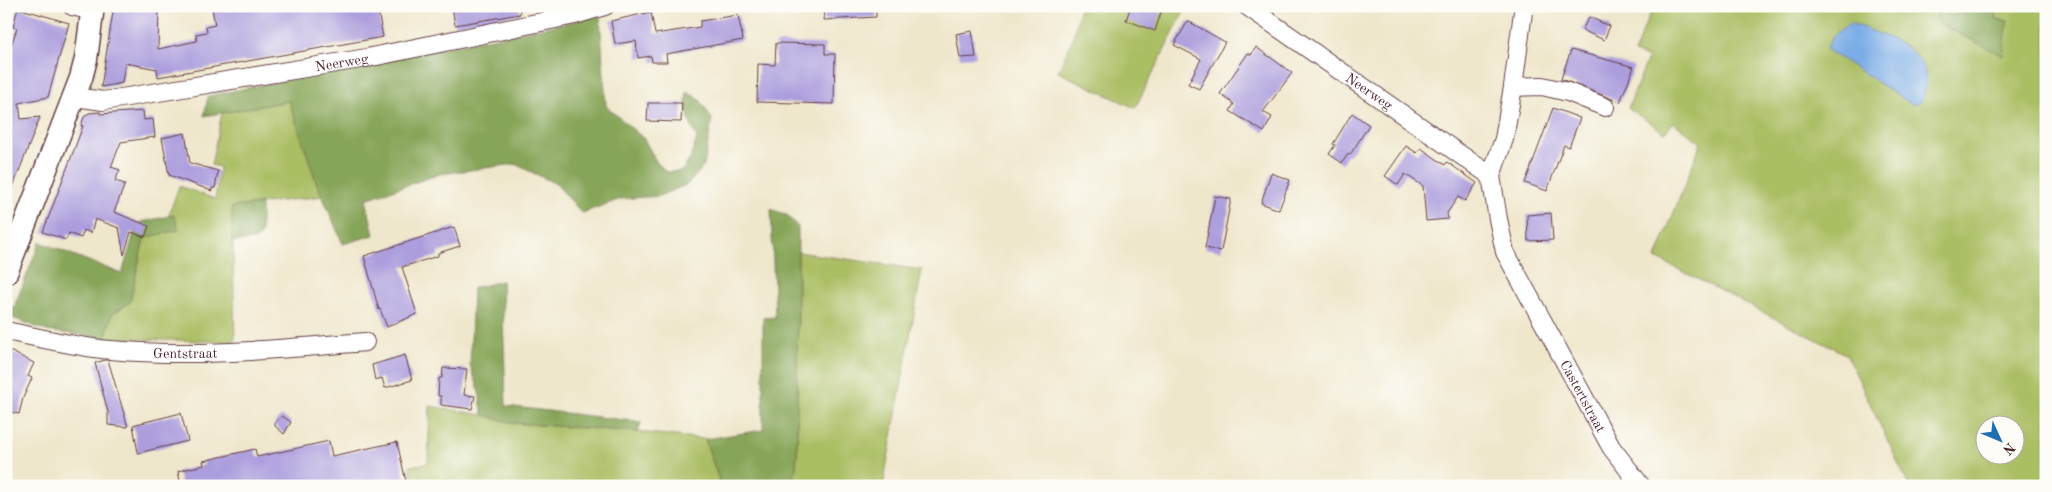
<svg xmlns="http://www.w3.org/2000/svg" width="2052" height="492" font-family="'Old Standard TT',serif">
	<style>
		.green { fill: #aabe63; stroke: #7a6e47; fill-rule: evenodd }
		.forest { fill: #87a559; stroke: #686242 }
		.water { fill: #7aace6; stroke: #626688 }
		.building { fill: #ac9ddd }
		.lines { fill: none; stroke-linecap: round; stroke-linejoin: round }
		.minor-casing { stroke: #633d43; stroke-width: 20 }
		.major-casing { stroke: #633d43; stroke-width: 25 }
		.minor { stroke: #fff; stroke-width: 18 }
		.major { stroke: #fff; stroke-width: 22 }
		.labels { text-anchor: middle; stroke-width: 4; stroke-linejoin: round; paint-order: stroke }
		.street-label { font-size: 14px; fill: #4a1f2b; stroke: #fdfcf7 }
	</style>
	<rect width="100%" height="100%" fill="#fdfcf7"/>
	<filter id="ink" filterUnits="userSpaceOnUse"><feTurbulence type="fractalNoise" baseFrequency=".02" numOctaves="2"/><feDisplacementMap in="SourceGraphic" scale="10" xChannelSelector="R" yChannelSelector="G"/><feConvolveMatrix kernelMatrix="1 2 1 2 8 2 1 2 1" color-interpolation-filters="sRGB"/></filter>
	<filter id="wash" filterUnits="userSpaceOnUse"><feTurbulence type="fractalNoise" baseFrequency=".0096" numOctaves="4" result="noise"/><feDisplacementMap in="SourceGraphic" scale="20" xChannelSelector="R" yChannelSelector="G"/><feGaussianBlur stdDeviation="1.12" result="paint"/><feColorMatrix in="noise" values="0 0 0 0 0 0 0 0 0 0 0 0 0 0 0 0 0 1.4 0 .05"/><feComposite in="paint" operator="in"/></filter>
	<g filter="url(#wash)">
		<rect width="100%" height="100%" fill="#efe7cc"/>
		<path class="green" d="M1080 6H1187L1135 108 1058 72 1073 38Z
			M1653 6H1958L1956 16 1936 22 2008 21 1996 19 1998 6H2046V486H1909L1847 355 1656 258 1701 143 1673 122 1665 133 1628 108 1648 58 1634 53ZM1851 23 1910 48 1919 59 1924 70ZM1984 424H2014V454H1984Z
			M289 101 323 196 232 207 235 342 105 338 112 314 130 302 144 238 174 216 168 217 179 186 215 199 220 167 211 165 222 113Z
			M798 252 922 270 883 486H782L795 475 797 455Z
			M430 406 483 415 513 423 638 432 705 439 721 486H412L410 466 428 463Z"/>
		<path class="forest" d="M1958 6H1998L1996 19 2008 21 2003 56 1936 22 1938 13 1956 16Z
			M600 16 606 106 644 139 656 161 666 172 682 171 690 159 697 138C689 122 684 110 687 92L700 100 712 119 704 166 688 184 659 196 621 199 582 213 556 184 515 164 440 174 366 199 374 235 343 244 317 184 289 101 204 116 208 96Z
			M261 204V234L255 240 232 242V207Z
			M771 209 787 215 798 227 797 455 795 475 782 486H721L705 439 763 430V318L775 317Z
			M174 215 179 230 144 238 130 302 112 314 105 338 47 331 10 317 40 242 122 274 137 223Z
			M502 281 506 406 641 422 638 432 513 423 483 415 478 387 470 365 473 288Z"/>
		<path class="water" d="M1851 23C1880 35 1930 46 1926 86 1926 91 1922 97 1921 101L1913 105 1826 49C1832 36 1838 30 1851 23Z"/>
		<g id="blocks">
			<path class="building" d="M114 6H159L158 49 197 41 196 34 207 32 206 27 215 25 212 8 233 6H377L383 37 158 77 157 69 125 63 122 83 101 87Z
				M452 6H520V14L455 25Z
				M825 6H876V17L824 20Z
				M1131 6H1163L1155 31 1126 20Z
				M18 8 69 23 48 97 19 103 21 119 40 117 7 202 6 60 17 28 13 27Z
				M651 12 655 34 700 27V21L738 15 743 40 666 54 667 62H652L651 56 638 58 636 41 615 44 611 21Z
				M1589 17 1610 26 1604 40 1582 30Z
				M1188 21 1225 42 1199 89 1188 84 1201 59 1174 45Z
				M972 31 976 57 960 58 956 34Z
				M776 43 825 44V54H835L834 104 757 102 758 64 775 65Z
				M1256 47 1292 73 1263 112 1272 117 1264 132 1230 111 1234 104 1220 94 1248 53 1251 55Z
				M1571 50 1634 67 1620 102 1561 79Z
				M648 103H682L681 122 647 121Z
				M1553 108 1580 118 1569 147 1564 145 1547 191 1525 183Z
				M143 111 144 120 153 119 155 137 121 142 111 167 120 170 115 181 125 184 114 212 149 226 145 237 131 232 124 255 119 228 95 219 91 233 84 230 81 238 69 233 66 240 43 232 83 126H81L84 117 89 113 100 112V114Z
				M1352 113 1369 125 1350 155 1348 154 1342 163 1329 154 1335 145 1333 144Z
				M185 133 190 163 218 171 215 188H212V191L169 175 162 138Z
				M1406 146 1417 153 1421 148 1445 165 1447 162 1477 183 1465 201 1458 197 1447 213 1448 219 1426 221 1423 186 1405 174 1398 185 1385 176Z
				M1271 173 1290 180 1279 210 1261 203Z
				M1215 196 1231 199 1221 251 1205 248Z
				M1551 213 1553 240 1528 241 1527 215Z
				M454 227 460 246 438 253V256L402 267 417 314 387 327 380 309 379 310 364 256Z
				M6 349 34 363 28 376 32 378 23 398 19 414 6 411Z
				M405 355 412 380 385 388 382 378 375 380 372 365Z
				M105 360H108L128 427 108 425V412L95 363Z
				M443 368 467 369 464 395 475 396 472 409 441 405V396H438L439 378H442Z
				M181 413 188 441 138 453 133 425Z
				M282 416 291 422 284 434 275 426V422Z
				M329 441 332 456 397 442 407 486H181L178 471 204 465 203 461 255 449 257 457Z"/>
		</g>
	</g>
	<g filter="url(#ink)">
		<use href="#blocks" fill-opacity="0" stroke="#633d43" stroke-width="1"/>
		<g class="lines">
			<g class="minor-casing">
				<g id="minor">
					<path d="M72 6 93 11"/>
					<path id="s1" d="M1247 6 1491 176"/>
					<path id="s2" d="M1523 12 1513 87 1504 139 1491 176 1498 219 1505 252 1611 447 1641 486"/>
					<path d="M1513 87 1542 86 1568 92 1605 107"/>
					<path id="s3" d="M75 97 103 101 367 58 575 15 605 6"/>
					<path id="s4" d="M6 331C41 338 76 347 111 350 196 358 280 349 365 342"/>
				</g>
			</g>
			<g class="major-casing">
				<path id="major" d="M6 273 81 78 86 59 93 6"/>
			</g>
			<use href="#minor" class="minor"/>
			<use href="#major" class="major"/>
		</g>
	</g>
	<g class="labels">
		<g class="street-label">
			<text dy="5" stroke="none"><textPath href="#s3" startOffset="270">Neerweg</textPath></text>
			<text dy="5" stroke="none"><textPath href="#s1" startOffset="149">Neerweg</textPath></text>
			<text dy="5" stroke="none"><textPath href="#s4" startOffset="181">Gentstraat</textPath></text>
			<text dy="5" stroke="none"><textPath href="#s2" startOffset="409">Castertstraat</textPath></text>
		</g>
	</g>
	<rect width="2052" height="492" fill="none" stroke="#fdfcf7" stroke-width="25"/>
	<g transform="translate(2000 440) rotate(134)"><circle r="24" fill="#fdfcf7" stroke="#b5a4a5"/>
	<path d="M0-4L9 19L0 12L-9 19Z" fill="#1f6fb2"/>
	<text y="-8" font-size="14" font-weight="bold" text-anchor="middle" fill="#4a1f2b">N</text>
	</g>
</svg>
